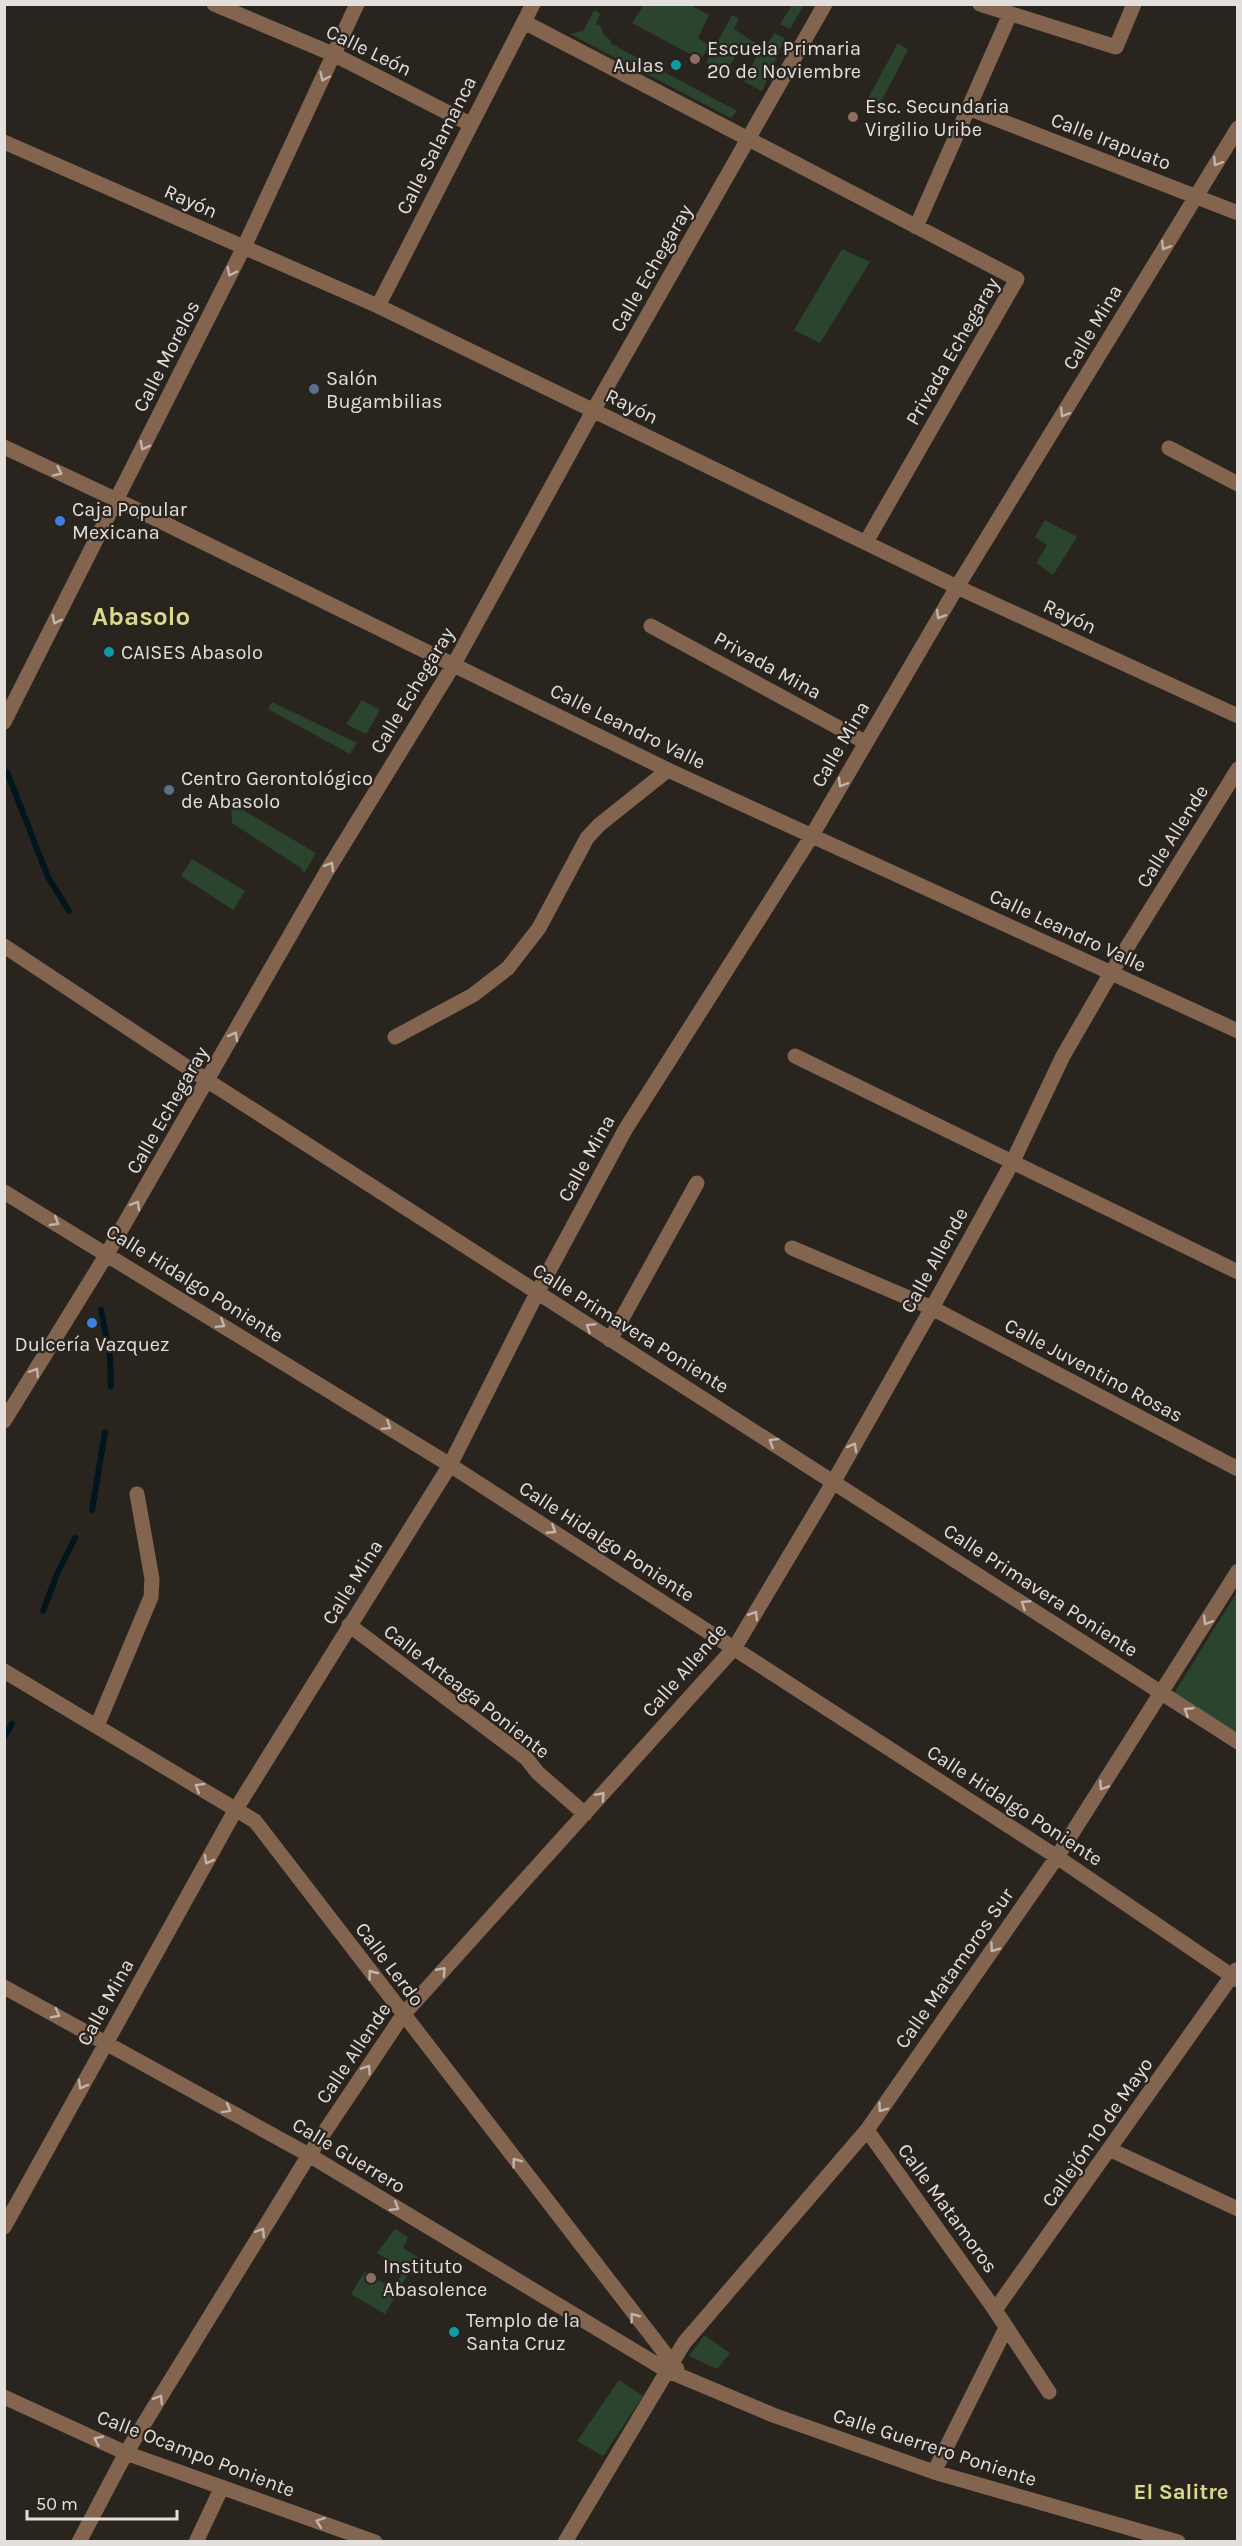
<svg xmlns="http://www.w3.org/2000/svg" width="1242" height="2546" font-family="Karla,sans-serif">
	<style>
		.green { fill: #2a442d }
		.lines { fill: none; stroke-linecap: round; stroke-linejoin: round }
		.stream { stroke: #01151c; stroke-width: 6 }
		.minor { stroke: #83644f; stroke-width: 15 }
		.oneway { stroke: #c1b4ab }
		.education-dot { fill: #8d6e63; stroke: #2a241f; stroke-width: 2 }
		.culture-dot { fill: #0f9aa8; stroke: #2a241f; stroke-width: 2 }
		.service-dot { fill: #5c6f8a; stroke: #2a241f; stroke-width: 2 }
		.shop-dot { fill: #3f7fe0; stroke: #2a241f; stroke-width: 2 }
		.labels { text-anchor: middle; stroke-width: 4.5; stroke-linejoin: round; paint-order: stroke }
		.poi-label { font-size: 20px; fill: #e3dfdc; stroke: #2a241f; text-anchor: start }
		.street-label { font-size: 20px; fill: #e3dfdc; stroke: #2a241f }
		.quarter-label { font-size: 22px; font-weight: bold; fill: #d8db8d; stroke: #2a241f }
		.district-label { font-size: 26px; font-weight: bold; fill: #d8db8d; stroke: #2a241f }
	</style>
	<rect width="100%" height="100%" fill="#2a241f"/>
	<path class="green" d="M644 5H690L709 15 698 38 709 45 701 60 632 23Z
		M792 5H804L790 29 780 24Z
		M594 10 600 14 596 24 601 26 603 34 611 41 610 43 737 111 731 118 570 34 583 31Z
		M732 15 739 19 734 29 761 47 743 43 727 71 733 78 706 63Z
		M774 33 785 38 762 91 743 81 759 52 753 48 764 49Z
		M898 43 908 50 879 106 867 100Z
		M842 249 870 262 820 343 794 330Z
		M1045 520 1077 537 1053 575 1036 563 1047 545 1035 537Z
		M362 700 380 710 366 734 346 724Z
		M272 702 357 743 350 754 268 709Z
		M231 803 316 853 304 874 301 868 232 823Z
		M192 859 245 891 233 910 181 876Z
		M1237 1592V1735L1173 1695Z
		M395 2229 408 2237 403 2248 418 2257 385 2314 351 2294 365 2271 393 2289 404 2270 377 2253Z
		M704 2335 730 2353 717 2369 689 2356Z
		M619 2380 643 2396 603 2456 577 2441Z"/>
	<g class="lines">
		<path class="stream" d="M7 772 48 877 69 911
			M101 1310 110 1356 111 1386
			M92 1510 105 1432
			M43 1611 57 1574 75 1538
			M4 1737 12 1724"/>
		<path class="minor" d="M214 4 335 55 470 124
			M980 4 1116 47 1134 4
			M524 22 1017 279 866 542
			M968 108 1238 213
			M4 142 378 306 957 587 1238 716
			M916 227 1010 14
			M378 306 533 4
			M4 447 117 500 668 770 1238 1031
			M1169 448 1238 484
			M651 626 865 742
			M4 722 244 247 357 4
			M4 946 208 1081 1238 1742
			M395 1037 473 995 508 968 539 928 587 838 599 825 668 770
			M795 1056 1238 1272
			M4 1192 450 1465 1057 1857 1238 1980
			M792 1248 932 1308 1238 1469
			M610 1340 697 1183
			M4 1421 107 1254 327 871 454 664 593 411 825 4
			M349 1625 526 1758 538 1773 585 1814
			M4 1671 255 1821 677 2369
			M97 1726 151 1597 152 1579 137 1494
			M4 1987 309 2155 666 2370 773 2415 934 2472 1178 2542
			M867 2130 995 2310 1049 2392
			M1111 2150 1238 2209
			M4 2227 236 1809 450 1465 537 1293 625 1130 811 837 957 587 1238 128
			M995 2310 1236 1970
			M4 2397 126 2453 375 2542
			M934 2472 1006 2328
			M79 2542 126 2453 309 2155 403 2015 735 1647 834 1481 932 1308 1013 1161 1063 1056 1111 973 1238 769
			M196 2542 222 2487
			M565 2542 684 2343 867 2130 1057 1857 1238 1571"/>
	</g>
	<defs><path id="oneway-chevron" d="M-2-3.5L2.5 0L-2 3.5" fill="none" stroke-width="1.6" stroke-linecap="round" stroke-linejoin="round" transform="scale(1.5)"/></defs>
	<g class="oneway">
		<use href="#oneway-chevron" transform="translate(324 77) rotate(115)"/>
		<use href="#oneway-chevron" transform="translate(1217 162) rotate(122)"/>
		<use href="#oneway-chevron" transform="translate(1165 246) rotate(121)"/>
		<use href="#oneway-chevron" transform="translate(231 272) rotate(117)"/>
		<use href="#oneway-chevron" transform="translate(1064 413) rotate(122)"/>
		<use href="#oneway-chevron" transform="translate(144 446) rotate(117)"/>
		<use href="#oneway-chevron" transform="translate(58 472) rotate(25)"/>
		<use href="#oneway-chevron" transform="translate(940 615) rotate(121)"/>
		<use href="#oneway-chevron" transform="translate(56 620) rotate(117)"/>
		<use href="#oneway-chevron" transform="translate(842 783) rotate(120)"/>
		<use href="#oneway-chevron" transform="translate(330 866) rotate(-59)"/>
		<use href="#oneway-chevron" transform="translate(234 1036) rotate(-61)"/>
		<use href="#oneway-chevron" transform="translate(136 1205) rotate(-60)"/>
		<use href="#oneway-chevron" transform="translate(55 1222) rotate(31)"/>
		<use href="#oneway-chevron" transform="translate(221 1324) rotate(32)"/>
		<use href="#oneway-chevron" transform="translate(590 1327) rotate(-147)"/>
		<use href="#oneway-chevron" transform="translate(35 1372) rotate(-58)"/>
		<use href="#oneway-chevron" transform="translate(387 1426) rotate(32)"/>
		<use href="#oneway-chevron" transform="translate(773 1442) rotate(-148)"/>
		<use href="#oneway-chevron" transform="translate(853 1447) rotate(-61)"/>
		<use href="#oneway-chevron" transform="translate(552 1530) rotate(33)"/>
		<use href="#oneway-chevron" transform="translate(1025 1604) rotate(-147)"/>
		<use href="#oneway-chevron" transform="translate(754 1615) rotate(-59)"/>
		<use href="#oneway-chevron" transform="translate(1207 1621) rotate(122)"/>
		<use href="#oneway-chevron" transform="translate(1188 1711) rotate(-147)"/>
		<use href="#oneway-chevron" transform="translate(1103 1786) rotate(123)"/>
		<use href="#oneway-chevron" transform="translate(199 1787) rotate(-149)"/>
		<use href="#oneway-chevron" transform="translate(601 1796) rotate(-48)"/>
		<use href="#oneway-chevron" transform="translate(208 1860) rotate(119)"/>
		<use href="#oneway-chevron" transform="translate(994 1948) rotate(125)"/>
		<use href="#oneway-chevron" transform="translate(442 1971) rotate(-48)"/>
		<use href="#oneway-chevron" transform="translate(372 1974) rotate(-127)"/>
		<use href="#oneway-chevron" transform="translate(56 2014) rotate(28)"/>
		<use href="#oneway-chevron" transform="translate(367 2069) rotate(-56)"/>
		<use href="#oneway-chevron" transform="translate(82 2085) rotate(119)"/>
		<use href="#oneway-chevron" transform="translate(882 2108) rotate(125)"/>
		<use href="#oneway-chevron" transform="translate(227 2109) rotate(29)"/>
		<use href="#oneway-chevron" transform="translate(516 2162) rotate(-127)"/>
		<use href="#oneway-chevron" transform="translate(395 2207) rotate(31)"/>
		<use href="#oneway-chevron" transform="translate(261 2232) rotate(-58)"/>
		<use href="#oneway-chevron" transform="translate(634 2317) rotate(-127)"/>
		<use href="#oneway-chevron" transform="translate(159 2399) rotate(-58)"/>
		<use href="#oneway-chevron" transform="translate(98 2440) rotate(-155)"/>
		<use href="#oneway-chevron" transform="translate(320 2522) rotate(-160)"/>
	</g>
	<g class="education-dot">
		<circle cx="695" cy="59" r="6"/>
		<circle cx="853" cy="117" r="6"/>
		<circle cx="371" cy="2278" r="6"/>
	</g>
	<g class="culture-dot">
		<circle cx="676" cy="65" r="6"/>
		<circle cx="109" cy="652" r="6"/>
		<circle cx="454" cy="2332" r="6"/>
	</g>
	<g class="service-dot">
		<circle cx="314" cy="389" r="6"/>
		<circle cx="169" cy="790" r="6"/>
	</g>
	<g class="shop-dot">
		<circle cx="60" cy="521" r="6"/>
		<circle cx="92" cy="1323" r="6"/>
	</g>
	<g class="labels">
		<g class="poi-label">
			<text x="707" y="55">Escuela Primaria<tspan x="707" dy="23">20 de Noviembre</tspan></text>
			<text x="664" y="72" text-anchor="end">Aulas</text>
			<text x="865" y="113">Esc. Secundaria<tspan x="865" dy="23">Virgilio Uribe</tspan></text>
			<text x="326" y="385">Salón<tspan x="326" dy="23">Bugambilias</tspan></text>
			<text x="72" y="516">Caja Popular<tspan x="72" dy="23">Mexicana</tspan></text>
			<text x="121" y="659">CAISES Abasolo</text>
			<text x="181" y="785">Centro Gerontológico<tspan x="181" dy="23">de Abasolo</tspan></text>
			<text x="92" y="1351" text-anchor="middle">Dulcería Vazquez</text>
			<text x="383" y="2273">Instituto<tspan x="383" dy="23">Abasolence</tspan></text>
			<text x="466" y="2327">Templo de la<tspan x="466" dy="23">Santa Cruz</tspan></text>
		</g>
		<g class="street-label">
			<text transform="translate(369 50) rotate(26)" y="7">Calle León</text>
			<text transform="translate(1111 141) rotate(21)" y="7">Calle Irapuato</text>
			<text transform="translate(436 145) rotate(-63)" y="7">Calle Salamanca</text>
			<text transform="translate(191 201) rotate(24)" y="7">Rayón</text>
			<text transform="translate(651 268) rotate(-60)" y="7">Calle Echegaray</text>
			<text transform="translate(1092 327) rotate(-59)" y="7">Calle Mina</text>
			<text transform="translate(952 351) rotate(-60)" y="7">Privada Echegaray</text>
			<text transform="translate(166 356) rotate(-63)" y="7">Calle Morelos</text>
			<text transform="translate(632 406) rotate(26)" y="7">Rayón</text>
			<text transform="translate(1070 616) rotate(25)" y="7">Rayón</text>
			<text transform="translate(768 665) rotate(29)" y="7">Privada Mina</text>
			<text transform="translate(412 690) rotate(-59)" y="7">Calle Echegaray</text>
			<text transform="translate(628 726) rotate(26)" y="7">Calle Leandro Valle</text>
			<text transform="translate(840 744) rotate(-60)" y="7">Calle Mina</text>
			<text transform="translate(1172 836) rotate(-58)" y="7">Calle Allende</text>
			<text transform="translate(1068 930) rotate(25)" y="7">Calle Leandro Valle</text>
			<text transform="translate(167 1110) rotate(-60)" y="7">Calle Echegaray</text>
			<text transform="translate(586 1158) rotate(-61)" y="7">Calle Mina</text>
			<text transform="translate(934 1260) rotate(-61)" y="7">Calle Allende</text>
			<text transform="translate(195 1283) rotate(32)" y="7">Calle Hidalgo Poniente</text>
			<text transform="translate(631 1328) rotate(32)" y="7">Calle Primavera Poniente</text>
			<text transform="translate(1094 1370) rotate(28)" y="7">Calle Juventino Rosas</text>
			<text transform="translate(607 1541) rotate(33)" y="7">Calle Hidalgo Poniente</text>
			<text transform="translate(352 1582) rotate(-58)" y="7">Calle Mina</text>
			<text transform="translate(1041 1590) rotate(33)" y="7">Calle Primavera Poniente</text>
			<text transform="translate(684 1670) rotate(-49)" y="7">Calle Allende</text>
			<text transform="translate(467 1691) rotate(38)" y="7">Calle Arteaga Poniente</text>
			<text transform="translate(1015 1805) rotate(33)" y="7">Calle Hidalgo Poniente</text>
			<text transform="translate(390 1964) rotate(53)" y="7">Calle Lerdo</text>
			<text transform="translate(954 1968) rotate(-55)" y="7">Calle Matamoros Sur</text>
			<text transform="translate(105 2002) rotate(-61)" y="7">Calle Mina</text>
			<text transform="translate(353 2053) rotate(-56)" y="7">Calle Allende</text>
			<text transform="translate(1097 2132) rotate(-55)" y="7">Callejón 10 de Mayo</text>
			<text transform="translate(349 2155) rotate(31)" y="7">Calle Guerrero</text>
			<text transform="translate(948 2208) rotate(54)" y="7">Calle Matamoros</text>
			<text transform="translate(935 2447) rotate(18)" y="7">Calle Guerrero Poniente</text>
			<text transform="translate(196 2453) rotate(21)" y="7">Calle Ocampo Poniente</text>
		</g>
		<g class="quarter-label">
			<text x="1181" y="2499">El Salitre</text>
		</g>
		<g class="district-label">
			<text x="141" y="625">Abasolo</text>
		</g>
	</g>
	<rect width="1242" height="2546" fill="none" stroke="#e3dfdc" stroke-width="12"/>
	<path d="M27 2510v9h150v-9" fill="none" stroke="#e3dfdc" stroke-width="3"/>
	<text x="36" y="2510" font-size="18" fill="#e3dfdc" stroke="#2a241f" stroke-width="4.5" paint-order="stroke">50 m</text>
</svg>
